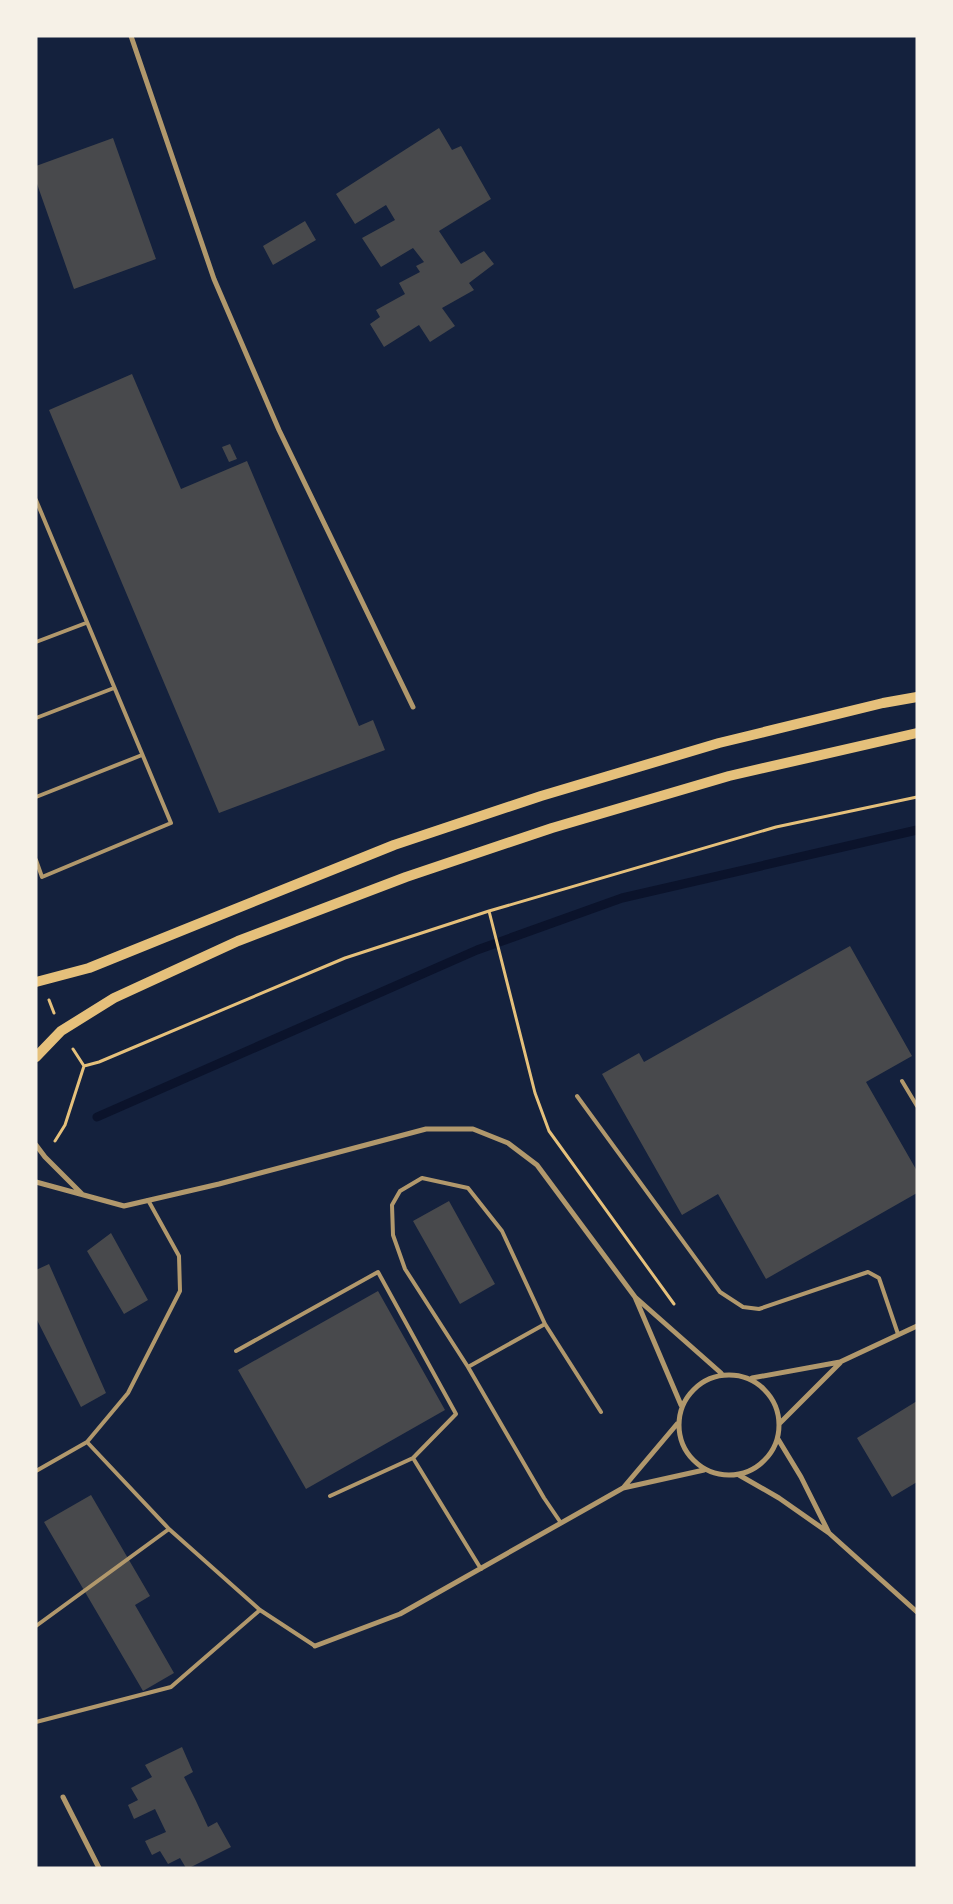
<svg xmlns="http://www.w3.org/2000/svg" width="953" height="1904" font-family="Overpass,sans-serif">
	<style>
		.lines { fill: none; stroke-linecap: round; stroke-linejoin: round }
		.stream { stroke: #0b132b; stroke-width: 9 }
		.building { fill: #48494c }
		.path { stroke: #e5c07b; stroke-width: 3 }
		.service { stroke: #b1986c; stroke-width: 4 }
		.minor { stroke: #b1986c; stroke-width: 5 }
		.secondary { stroke: #e5c07b; stroke-width: 10 }
	</style>
	<rect width="100%" height="100%" fill="#14213d"/>
	<g class="lines">
		<path class="stream" d="M97 1117 477 950 622 898 917 830"/>
	</g>
	<path class="building" d="M439 128 452 150 461 146 491 199 439 231 461 264 484 251 494 264 469 283 474 290 442 308 455 326 430 342 419 325 384 347 370 324 380 317 376 310 405 294 399 283 420 272 416 266 424 262 413 248 381 267 362 238 395 220 386 205 355 224 336 194Z
		M113 138 156 259 74 289 36 181V166Z
		M305 221 316 240 273 265 263 246Z
		M132 374 181 489 247 461 359 726 373 720 385 750 219 813 49 410Z
		M230 444 237 459 229 462 222 447Z
		M850 946 912 1056 866 1082 917 1171V1193L766 1279 718 1194 682 1215 602 1074 639 1053 644 1062Z
		M449 1201 495 1284 460 1304 413 1221Z
		M111 1233 148 1300 124 1314 87 1251Z
		M49 1264 106 1393 81 1407 36 1318V1270Z
		M378 1291 445 1410 306 1489 238 1370Z
		M917 1401V1482L892 1497 857 1438Z
		M91 1495 150 1596 135 1605 174 1673 143 1691 44 1522Z
		M182 1747 193 1772 184 1777 196 1801 208 1827 217 1822 231 1847 189 1868H186L180 1858 168 1864 160 1851 152 1855 145 1841 166 1832 155 1809 134 1819 128 1805 138 1800 131 1788 152 1777 145 1765Z"/>
	<g class="lines">
		<path class="path" d="M489 911 535 1093 549 1131 674 1304
			M49 1000 54 1013
			M84 1066 99 1062 345 958 489 911 776 827 917 797
			M55 1141 65 1125 84 1066 73 1049"/>
		<path class="service" d="M36 500 171 823 42 877 36 860
			M36 642 86 623
			M36 718 114 688
			M36 797 142 755
			M902 1081 917 1106
			M577 1096 720 1292 743 1307 759 1309 868 1272 879 1278 898 1334
			M236 1351 378 1272 456 1414 413 1458
			M468 1367 405 1269 393 1235 392 1205 400 1191 422 1178 468 1188 502 1231 545 1324
			M87 1442 128 1393 180 1291 179 1256 148 1200
			M36 1471 87 1442 169 1529
			M330 1496 413 1458 481 1569
			M561 1523 544 1498 468 1367 545 1324 601 1412
			M36 1626 169 1529 260 1610 315 1646
			M36 1722 171 1687 260 1610"/>
		<path class="minor" d="M131 36 214 279 279 430 413 707
			M36 1145 45 1157 82 1194
			M36 1182 124 1206 219 1184 426 1129H473L508 1143 537 1165 635 1297
			M679 1425a50 50 0 1 1 100 0a50 50 0 1 1-100 0Z
			M752 1378 840 1362 917 1326
			M681 1405 635 1297 721 1373
			M780 1423 840 1363
			M677 1424 623 1488 704 1470
			M739 1475 779 1498 829 1533 801 1477 778 1439
			M829 1533 917 1612
			M315 1646 400 1614 623 1488
			M63 1797 99 1868"/>
		<path class="secondary" d="M36 982 89 968 394 845 541 796 719 743 883 703 917 697
			M36 1057 61 1031 114 998 238 941 406 877 552 828 729 776 917 733"/>
	</g>
	<rect width="953" height="1904" fill="none" stroke="#f6f1e7" stroke-width="75"/>
</svg>
